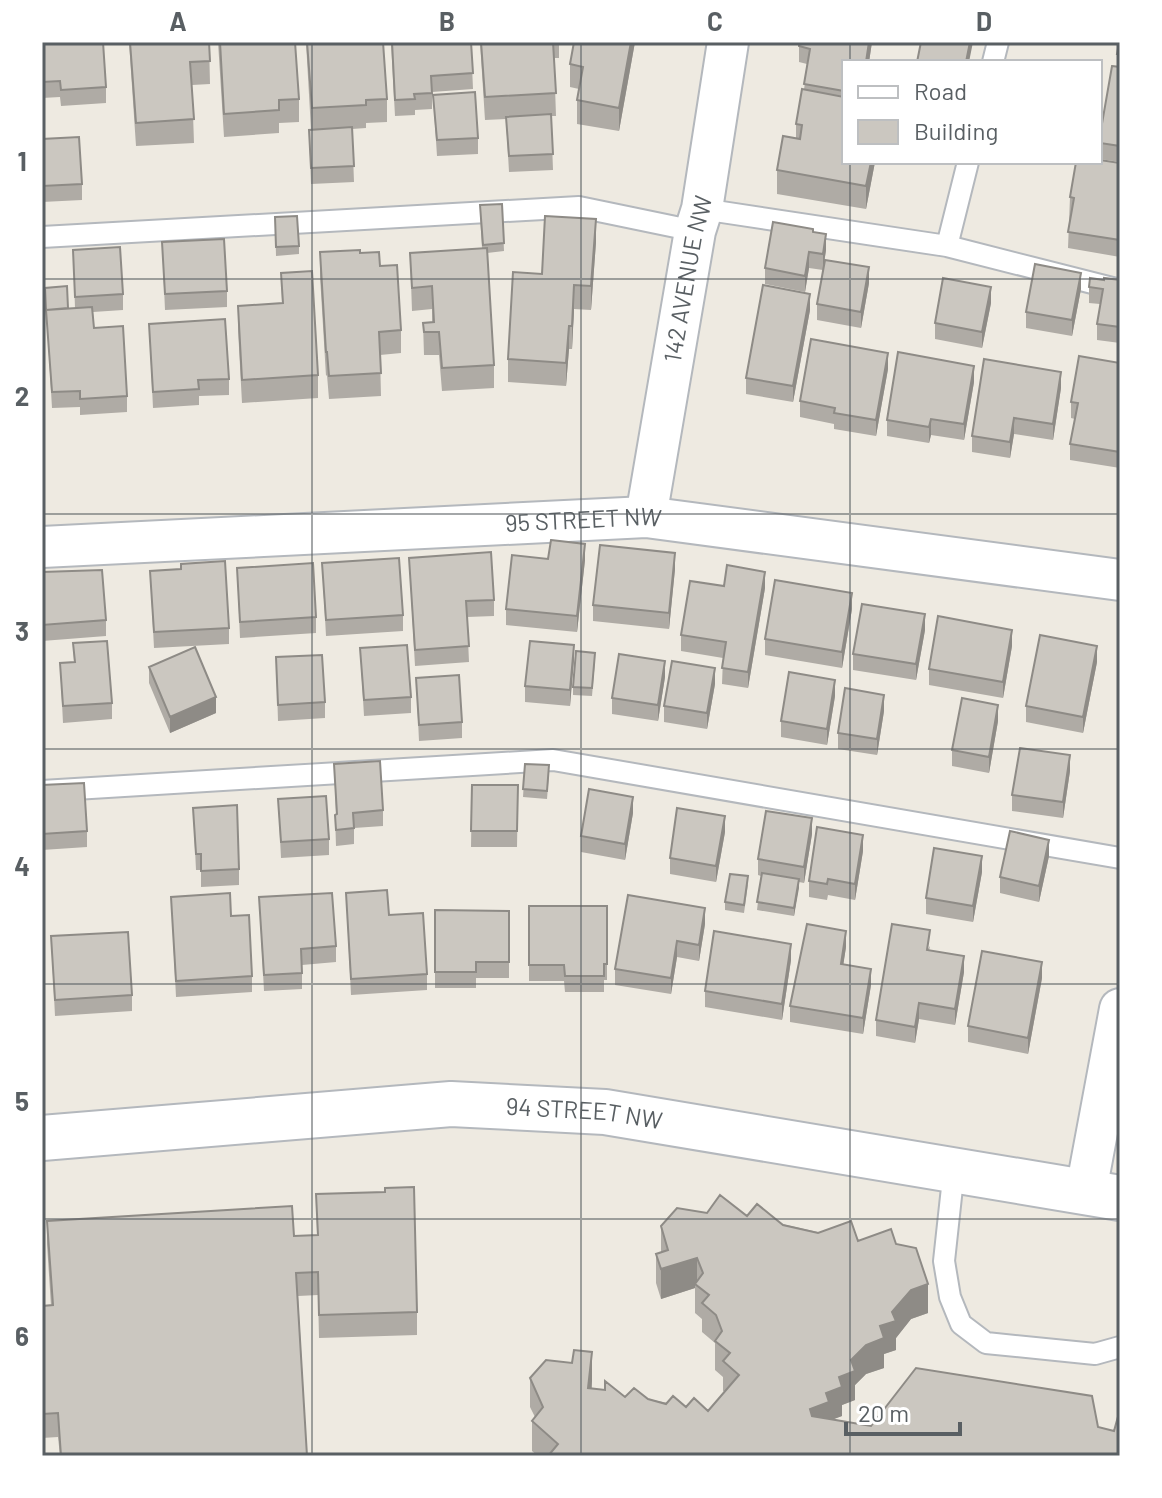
<svg xmlns="http://www.w3.org/2000/svg" width="1162" height="1498" font-family="Barlow,sans-serif">
	<style>
		.lines { fill: none; stroke-linecap: round; stroke-linejoin: round }
		.service-casing { stroke: #b4b8bd; stroke-width: 24 }
		.minor-casing { stroke: #b4b8bd; stroke-width: 44 }
		.tertiary-casing { stroke: #b4b8bd; stroke-width: 48 }
		.service { stroke: #fff; stroke-width: 20 }
		.minor { stroke: #fff; stroke-width: 40 }
		.tertiary { stroke: #fff; stroke-width: 44 }
		.wall { fill: #afaba5 }
		.shaded-wall { fill: #8e8b86 }
		.building { fill: #cbc7c0; stroke: #8e8b86; stroke-width: 2 }
		.grid { fill: none; stroke: #595f63; stroke-width: 2; stroke-opacity: 0.55 }
		.labels { text-anchor: middle; stroke-width: 6; stroke-linejoin: round; paint-order: stroke }
		.street-label { font-size: 24px; fill: #595f63; stroke: #fff }
		.neatline { fill: none; stroke: #595f63; stroke-width: 3 }
		.grid-label { font-size: 26px; text-anchor: middle; font-weight: bold; fill: #595f63 }
	</style>
	<rect width="100%" height="100%" fill="#eeeae1"/>
	<g class="lines">
		<g class="service-casing">
			<path id="service" d="M993 62 998 42
				M702 209 947 246 1120 290
				M42 237 579 207 695 231
				M947 246 968 162
				M42 791 553 760 1120 858
				M954 1169 944 1261 950 1297 961 1324 986 1343 1095 1354 1120 1347"/>
		</g>
		<g class="minor-casing">
			<g id="minor">
				<path id="s1" d="M646 517 695 231 702 209 728 42"/>
				<path id="s2" d="M42 547 646 517 1120 580"/>
				<path d="M1086 1191 1120 1009"/>
			</g>
		</g>
		<g class="tertiary-casing">
			<g id="tertiary">
				<path id="s3" d="M42 1138 451 1104 605 1112 1120 1198"/>
			</g>
		</g>
		<use href="#service" class="service"/>
		<use href="#minor" class="minor"/>
		<use href="#tertiary" class="tertiary"/>
	</g>
	<path class="wall" d="M42 42 106 87V103L61 106 60 97 42 98Z
		M129 42H209L210 84 192 85 194 143 136 146Z
		M218 42H295L299 99V122L279 123V133L224 137Z
		M306 42H383L387 99V122L366 123V128L352 129 354 182 311 184 309 130H311Z
		M391 42H471L473 89 432 92V109L415 110V115L395 116Z
		M480 42H559V58H554L556 116H551L553 170 509 172 506 119 485 120Z
		M574 42H635L619 131 577 124V100L579 89 570 87V64Z
		M872 42 869 62H844V162H875L866 209 777 194V170L796 138V124L804 90 807 64 799 62V46Z
		M1120 42V162L1100 159V135L1117 67V54Z
		M433 95 478 138V154L437 156Z
		M42 139 82 184V200L42 202Z
		M1120 163V257L1068 248 1070 197Z
		M502 204 504 251 487 253 494 365V388L442 391 439 355H424L423 323 432 322V309L412 311 410 253 482 248 480 214Z
		M275 217 299 246V254L276 256Z
		M813 232 826 250 823 270 809 268 805 292 765 284V268Z
		M162 242 227 291V307L165 310Z
		M596 242 591 310 574 309 572 349H569L566 386 508 382V359L542 274Z
		M73 250 123 294V310L93 312 94 328 127 396V412L80 415V407L52 408 45 288 68 308H75Z
		M320 252 360 253 380 266 401 330V353L380 355 381 396 329 399 327 375 326 376 320 276Z
		M281 273 318 375V398L242 403 238 329V306L282 303Z
		M1104 280H1120V343L1097 340V324L1100 304 1089 303V287Z
		M869 283 861 328 817 320V304Z
		M1081 289 1072 336 1026 328V312Z
		M991 303 982 348 935 339V323Z
		M810 310 793 402 746 394V378Z
		M149 324 229 379V395L199 396V405L153 408Z
		M1120 363V468L1070 460V444L1075 419 1071 418V402Z
		M888 369 876 436 834 429V424L800 417V401Z
		M974 382 964 440 931 435 929 443 887 436V420Z
		M1061 388 1053 440 1014 434 1010 458 972 452V436Z
		M409 558 494 600V616L467 617 469 662 415 666Z
		M548 559 585 560 577 632 506 625V609Z
		M322 563 403 615V631L326 636Z
		M237 568 316 617V633L240 638Z
		M181 569 229 628V644L154 648 150 571Z
		M675 569 669 629 593 621V605Z
		M42 572 106 620V636L42 641Z
		M724 586 765 588 748 688 722 684 723 658 681 651V635Z
		M852 609 842 668 765 655V639Z
		M925 630 916 680 853 670V654Z
		M73 643 112 703V719L63 723 60 663 74 662Z
		M574 645 570 706 525 702V686Z
		M1012 646 1003 698 929 685V669Z
		M360 648 411 697V713L364 716Z
		M276 657 325 702V718L278 721Z
		M595 661 592 696 573 695V687Z
		M1097 662 1083 733 1026 722V706Z
		M149 667 216 713 170 733 149 683Z
		M665 677 658 721 612 714V698Z
		M416 678 462 722V738L419 741Z
		M715 684 707 729 664 722V706Z
		M835 696 827 745 781 737V721Z
		M884 711 877 755 838 749V733Z
		M998 721 989 773 952 766V750Z
		M334 764 383 810V826L354 828V844L336 846 335 815 336 814Z
		M525 764 549 773 547 799 523 797Z
		M1070 771 1063 818 1012 811V795Z
		M42 785 87 831V847L42 850Z
		M472 785H518L517 847H471Z
		M278 799 329 839V855L281 858Z
		M193 808 239 869V885L201 887V870H196Z
		M633 813 625 860 581 852V836Z
		M725 832 716 882 670 874V858Z
		M812 834 804 883 799 882 794 916 757 910 761 876 758 875V859Z
		M863 851 855 900 828 895 827 900 809 897V881Z
		M1049 856 1039 902 1000 893V877Z
		M982 872 973 922 926 914V898Z
		M748 884 744 913 725 910V902Z
		M346 893 389 915 427 974V990L351 995Z
		M171 897 231 916 252 976V992L176 997Z
		M259 897 336 946V962L302 965V989L264 991Z
		M529 906H607V980H604V992H565L564 981H529Z
		M435 910 509 911V978H476V988H435Z
		M705 924 699 961 677 957 671 994 615 985V969Z
		M51 936 132 995V1011L55 1016Z
		M930 946 929 951 964 972 955 1025 919 1019 915 1043 876 1036V1020Z
		M846 947 843 965 871 985 863 1034 790 1022V1006Z
		M791 960 782 1020 705 1007V991Z
		M42 970 44 998V1014H42Z
		M1042 978 1028 1054 968 1042V1026Z
		M316 1194 417 1312V1335L319 1338 318 1295 298 1296 307 1456H60L58 1437 42 1438V1306H51L47 1244V1221L294 1236 317 1235Z
		M707 1213 747 1216 858 1241 896 1244 928 1313 911 1319 896 1338V1350L884 1354V1368L866 1374 855 1385V1400L842 1405V1416L833 1419 871 1426 1098 1427 1120 1456H538L532 1451V1421L535 1417 530 1407V1378L572 1363 592 1381V1389L625 1397 648 1399 708 1411 725 1392 723 1391V1377L715 1370V1343L702 1332V1319L695 1313V1288L661 1299 656 1283V1254L661 1253V1226Z"/>
	<path class="shaded-wall" d="M631 42H635L619 131V108Z
		M869 42H872L869 62H866Z
		M970 42H973L969 62H966Z
		M871 162H875L866 209V186Z
		M596 219V242L591 310V286Z
		M826 234V250L823 270V254Z
		M809 252V268L805 292V276Z
		M869 267V283L861 328V312Z
		M1081 273V289L1072 336V320Z
		M574 285V309L572 349V326Z
		M991 287V303L982 348V332Z
		M810 294V310L793 402V386Z
		M569 326V349L566 386V363Z
		M888 353V369L876 436V420Z
		M974 366V382L964 440V424Z
		M1061 372V388L1053 440V424Z
		M1014 418V434L1010 458V442Z
		M931 419V435L929 443V427Z
		M585 544V560L577 632V616Z
		M675 553V569L669 629V613Z
		M765 572V588L748 688V672Z
		M852 593V609L842 668V652Z
		M925 614V630L916 680V664Z
		M1012 630V646L1003 698V682Z
		M574 645V661L570 706V690Z
		M1097 646V662L1083 733V717Z
		M665 661V677L658 721V705Z
		M715 668V684L707 729V713Z
		M835 680V696L827 745V729Z
		M884 695V711L877 755V739Z
		M216 697V713L170 733V717Z
		M998 705V721L989 773V757Z
		M1070 755V771L1063 818V802Z
		M633 797V813L625 860V844Z
		M725 816V832L716 882V866Z
		M812 818V834L804 883V867Z
		M863 835V851L855 900V884Z
		M1049 840V856L1039 902V886Z
		M982 856V872L973 922V906Z
		M799 879V888L794 916V908Z
		M705 908V924L699 961V945Z
		M846 931V947L841 980V964Z
		M677 941V957L671 994V978Z
		M791 944V960L782 1020V1004Z
		M964 956V972L955 1025V1009Z
		M1042 962V978L1028 1054V1038Z
		M871 969V985L863 1034V1018Z
		M919 1003V1019L915 1043V1027Z
		M697 1258V1285L695 1284V1288L661 1299V1269Z
		M928 1284V1313L911 1319 896 1338V1350L884 1354V1368L866 1374 855 1385V1400L842 1405V1416L829 1421 810 1438V1409L826 1393 851 1360 911 1290Z
		M592 1352V1381L588 1418V1388Z"/>
	<path class="building" d="M42 42H103L106 87 61 90 60 81 42 82Z
		M130 42H209L210 61 190 62 194 119 136 123Z
		M220 42H295L299 99 279 100V110L224 114Z
		M307 42H383L387 99 366 100V105L312 108Z
		M392 42H471L473 73 431 76 432 93 414 94 415 99 395 100Z
		M481 42H553L556 93 485 97Z
		M574 42H631L619 108 577 100 583 67 570 64Z
		M799 42H869L866 62H844V91L804 84 810 49 799 46Z
		M921 42H970L966 62H917Z
		M1119 42H1120V54H1117Z
		M1112 66 1120 67V146L1100 143V135Z
		M802 89 844 97V162H871L866 186 777 170 783 136 800 139 802 125 796 124Z
		M475 92 478 138 437 140 433 95Z
		M551 114 553 154 509 156 506 117Z
		M352 127 354 166 311 168 309 130Z
		M79 137 82 184 42 186V139Z
		M1100 160 1120 163V240L1068 232 1074 198 1070 197 1076 162H1100Z
		M502 204 504 243 483 245 480 205Z
		M297 216 299 246 276 247 275 217Z
		M545 216 596 219 591 286 574 285 572 326H569L566 363 508 359 513 272 542 274Z
		M773 222 813 229V232L826 234 823 254 809 252 805 276 765 268Z
		M224 239 227 291 165 294 162 242Z
		M120 247 123 294 75 297 73 250Z
		M487 248 494 365 442 368 439 332H424L423 323 434 322 432 286 412 288 410 253Z
		M360 250V253L379 252 380 266 397 265 401 330 379 332 381 373 329 376 327 352H326L320 252Z
		M825 260 869 267 861 312 817 304Z
		M1035 264 1081 273 1072 320 1026 312Z
		M312 271 318 375 242 380 238 306 283 303 281 273Z
		M943 278 991 287 982 332 935 323Z
		M1090 278 1104 280V278L1120 280V327L1097 324 1103 289 1089 287Z
		M763 285 810 294 793 386 746 378Z
		M67 286 68 308 46 310 45 288Z
		M92 307 94 328 123 326 127 396 80 399V391L52 392 46 310Z
		M225 319 229 379 198 380 199 389 153 392 149 324Z
		M811 339 888 353 876 420 834 413 835 408 800 401Z
		M898 352 974 366 964 424 931 419 929 427 887 420Z
		M1079 356 1120 363V452L1070 444 1078 403 1071 402Z
		M984 359 1061 372 1053 424 1014 418 1010 442 972 436Z
		M551 540 585 544 577 616 506 609 512 555 548 559Z
		M600 545 675 553 669 613 593 605Z
		M491 552 494 600 466 601 469 646 415 650 409 558Z
		M399 558 403 615 326 620 322 563Z
		M225 561 229 628 154 632 150 571 181 569V564Z
		M313 563 316 617 240 622 237 568Z
		M727 565 765 572 748 672 722 668 726 642 681 635 690 581 724 586Z
		M102 570 106 620 42 625V572Z
		M775 580 852 593 842 652 765 639Z
		M862 604 925 614 916 664 853 654Z
		M938 616 1012 630 1003 682 929 669Z
		M1040 635 1097 646 1083 717 1026 706Z
		M107 641 112 703 63 706 60 663 75 662 73 643Z
		M530 641 574 645 570 690 525 686Z
		M407 645 411 697 364 700 360 648Z
		M195 647 216 697 170 717 149 667Z
		M576 651 595 653 592 688 573 687Z
		M619 654 665 661 658 705 612 698Z
		M322 655 325 702 278 705 276 657Z
		M672 661 715 668 707 713 664 706Z
		M789 672 835 680 827 729 781 721Z
		M459 675 462 722 419 725 416 678Z
		M845 688 884 695 877 739 838 733Z
		M962 698 998 705 989 757 952 750Z
		M1020 748 1070 755 1063 802 1012 795Z
		M380 761 383 810 353 813 354 828 336 830 335 815 337 814 334 764Z
		M525 764 549 765 547 791 523 789Z
		M84 783 87 831 42 834V785Z
		M472 785H518L517 831H471Z
		M589 789 633 797 625 844 581 836Z
		M326 796 329 839 281 842 278 799Z
		M237 805 239 869 201 871V854H196L193 808Z
		M677 808 725 816 716 866 670 858Z
		M766 811 812 818 804 867 758 859Z
		M817 827 863 835 855 884 828 879 827 884 809 881Z
		M1010 831 1049 840 1039 886 1000 877Z
		M934 848 982 856 973 906 926 898Z
		M762 873 799 879 794 908 757 902Z
		M730 874 748 876 744 905 725 902Z
		M387 890 389 915 423 913 427 974 351 979 346 893Z
		M230 893 231 916 249 915 252 976 176 981 171 897Z
		M332 893 336 946 301 949 302 973 264 975 259 897Z
		M628 895 705 908 699 945 677 941 671 978 615 969Z
		M529 906H607V964H604V976H565L564 965H529Z
		M435 910 509 911V962H476V972H435Z
		M807 924 846 931 841 964 871 969 863 1018 790 1006Z
		M892 924 930 930 927 950 964 956 955 1009 919 1003 915 1027 876 1020Z
		M714 931 791 944 782 1004 705 991Z
		M128 932 132 995 55 1000 51 936Z
		M982 951 1042 962 1028 1038 968 1026Z
		M42 970 44 998H42Z
		M414 1187 417 1312 319 1315 318 1272 296 1273 307 1456H61L58 1413 42 1414V1306L53 1305 47 1221 292 1206 294 1236 318 1235 316 1194 385 1192V1188Z
		M720 1195 747 1216 757 1204 783 1225 818 1233 851 1221 858 1241 891 1229 896 1244 916 1248 928 1284 911 1290 892 1312 896 1321 880 1326 884 1338 866 1345 851 1360 855 1371 839 1377 842 1387 826 1393 829 1402 810 1409 812 1416 871 1426 916 1368 1092 1396 1098 1427 1114 1431 1119 1413 1120 1414V1456H548L558 1444 532 1421 543 1407 530 1378 546 1360 572 1363 574 1350 592 1352 588 1388 605 1390V1381L625 1397 634 1388 648 1399 666 1404 673 1396 686 1407 694 1398 708 1411 739 1375 723 1361 730 1353 715 1341 722 1331 716 1315 702 1303 709 1295 695 1284 703 1273 697 1258 661 1269 656 1254 668 1250 661 1226 677 1208 707 1213Z"/>
	<path class="grid" d="M312 42V1456M581 42V1456M850 42V62M850 162V1456M42 279H1120M42 514H1120M42 749H1120M42 984H1120M42 1219H1120"/>
	<g class="labels">
		<g class="street-label">
			<text dy="8" stroke="none"><textPath href="#s1" startOffset="242">142 AVENUE NW</textPath></text>
			<text dy="8" stroke="none"><textPath href="#s2" startOffset="542">95 STREET NW</textPath></text>
			<text dy="8" stroke="none"><textPath href="#s3" startOffset="544">94 STREET NW</textPath></text>
		</g>
	</g>
	<rect width="1162" height="1498" fill="none" stroke="#ffffff" stroke-width="88"/>
	<rect x="842" y="60" width="260" height="104" fill="#ffffff" stroke="#bdbfc1" stroke-width="2"/>
	<rect x="858" y="86" width="40" height="12" fill="#ffffff" stroke="#bdbfc1" stroke-width="2"/>
	<text x="914" y="100" font-size="24" fill="#595f63">Road</text>
	<rect x="858" y="120" width="40" height="24" fill="#cbc7c0" stroke="#bdbfc1" stroke-width="2"/>
	<text x="914" y="140" font-size="24" fill="#595f63">Building</text>
	<path d="M846 1422v12h114v-12" fill="none" stroke="#595f63" stroke-width="4"/>
	<text x="858" y="1422" font-size="24" fill="#595f63" stroke="#ffffff" stroke-width="6" paint-order="stroke">20 m</text>
	<rect x="44" y="44" width="1074" height="1410" class="neatline"/>
	<g class="grid-label">
		<text x="178" y="31">A</text>
		<text x="447" y="31">B</text>
		<text x="715" y="31">C</text>
		<text x="984" y="31">D</text>
		<text x="22" y="171">1</text>
		<text x="22" y="406">2</text>
		<text x="22" y="641">3</text>
		<text x="22" y="876">4</text>
		<text x="22" y="1111">5</text>
		<text x="22" y="1346">6</text>
	</g>
</svg>
